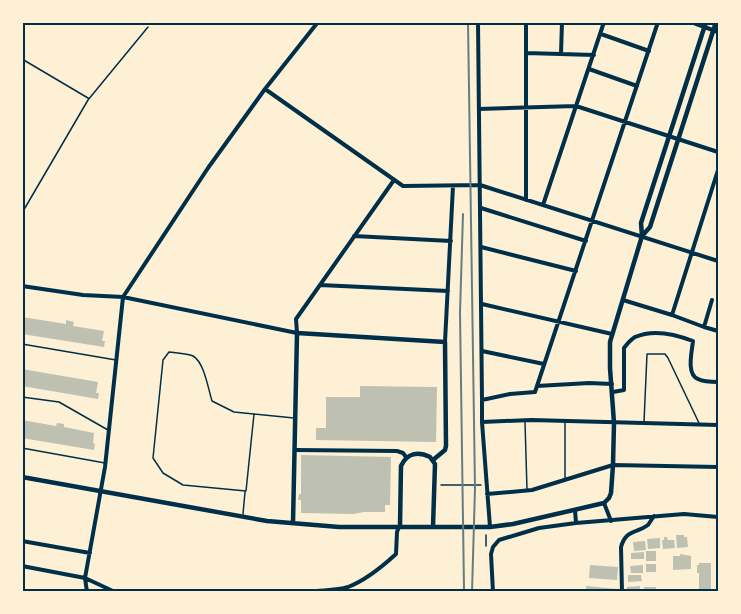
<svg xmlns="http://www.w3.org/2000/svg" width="741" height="614" font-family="'PT Sans Narrow',sans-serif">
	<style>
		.building { fill: #bec0b2 }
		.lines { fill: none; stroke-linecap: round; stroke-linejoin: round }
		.path { stroke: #003049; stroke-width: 1.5 }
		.service { stroke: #003049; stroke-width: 1.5 }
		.minor { stroke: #003049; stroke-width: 4 }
		.tertiary { stroke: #003049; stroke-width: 4.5 }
		.rail { stroke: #657d81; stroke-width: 2 }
		.neatline { fill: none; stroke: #003049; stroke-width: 2 }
	</style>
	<rect width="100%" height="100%" fill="#fdf0d5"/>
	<path class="building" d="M22 317 66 324V320L74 322 73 326 104 331 102 341H105L104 347 22 334Z
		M22 369 98 382 96 393H99L98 399 22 386Z
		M360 386 437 387 436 442 316 440V428H326V397H360Z
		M22 420 56 426 57 423 64 424V427L94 433 93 443 95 444 94 450 22 438Z
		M301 455 391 457 390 505H385V512H364L353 514 301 513V500H298L299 494H301Z
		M676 535H684V537H687L688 547 677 548Z
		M664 537H667L668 540H674L675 548 663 549 662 540H664Z
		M660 538V548L648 549 647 539Z
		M645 541 646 550 634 551 633 542Z
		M646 551H656V561H646Z
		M644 552V559H631V553Z
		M680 554 691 556V569L673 570V556H680Z
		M699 563H711V589H699V573H697V565H699Z
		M646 564H656V572H646Z
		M590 565 618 567 617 580 589 578Z
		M643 565V573H631L630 566Z
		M628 575H641L642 581 628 582Z
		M586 586 618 589V592H586Z
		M640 586V592H627V587Z
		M644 587H656V592H644Z"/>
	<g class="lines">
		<path class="path" d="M441 485H481
			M486 535V546"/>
		<path class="service" d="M22 59 88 98
			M22 213 88 100 148 27
			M22 344 116 360
			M22 397 59 402 108 430
			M254 414 246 491 183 485 163 473 153 458 163 360 169 352C176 353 187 353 193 356 204 362 208 388 212 401L234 412 294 418
			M565 421V479
			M525 422 527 490
			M644 422 647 354H665L668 358 699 423
			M22 448 105 463
			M243 514 245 492"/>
		<path class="minor" d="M478 22 482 400
			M691 22 718 32
			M601 34 649 51
			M526 53 594 55
			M561 54 562 22
			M589 69 637 86
			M265 89 403 186 480 185 718 261
			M479 109 576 106 718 152
			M526 200V22
			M543 205 604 22
			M481 208 586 241
			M354 236 451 241
			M481 247 576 271
			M320 285 448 291
			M22 286 83 295 123 297 297 333 296 319 394 180
			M623 300 672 315 718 170
			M482 304 612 334
			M672 315 704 327 712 300
			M704 327 718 331
			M445 342 453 186
			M482 351 544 364
			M537 386 658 22
			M613 392 624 390V348C627 344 630 340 635 337 653 329 675 334 693 341 692 351 686 375 698 379 704 382 712 382 718 382
			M482 422 531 420 718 425
			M295 450 397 451 403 453 406 457
			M487 494 532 490 613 465 718 467
			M604 503 611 521
			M576 523 684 514 718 517
			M490 527 482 422V400L510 394 535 392 537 386 589 383 612 384
			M22 541 90 553
			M22 566 85 578 115 592
			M87 592 85 578 105 467 123 297 208 168 265 89 318 22
			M309 592C322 590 336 591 348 587 364 581 384 565 396 554L397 532 399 527
			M493 592 491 554 493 547 499 540 539 528 576 523 575 510
			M622 592 621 547C626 529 636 534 648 525 650 522 652 519 654 516"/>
		<path class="tertiary" d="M642 236 641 223 706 22
			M22 477 267 521 339 527H490L513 524 604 503 609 498 611 493 613 465 614 423 610 368V342L642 236 650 227 716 22
			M293 523 297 333 445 342 446 446 445 450 433 460
			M400 526 401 466C407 453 418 451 430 457L435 464 433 527"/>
		<path class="rail" d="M468 22 475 488 472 592
			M463 214 460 313 464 589"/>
	</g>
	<rect width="741" height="614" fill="none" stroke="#fdf0d5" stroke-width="48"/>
	<rect x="24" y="24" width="693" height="566" class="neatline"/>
</svg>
